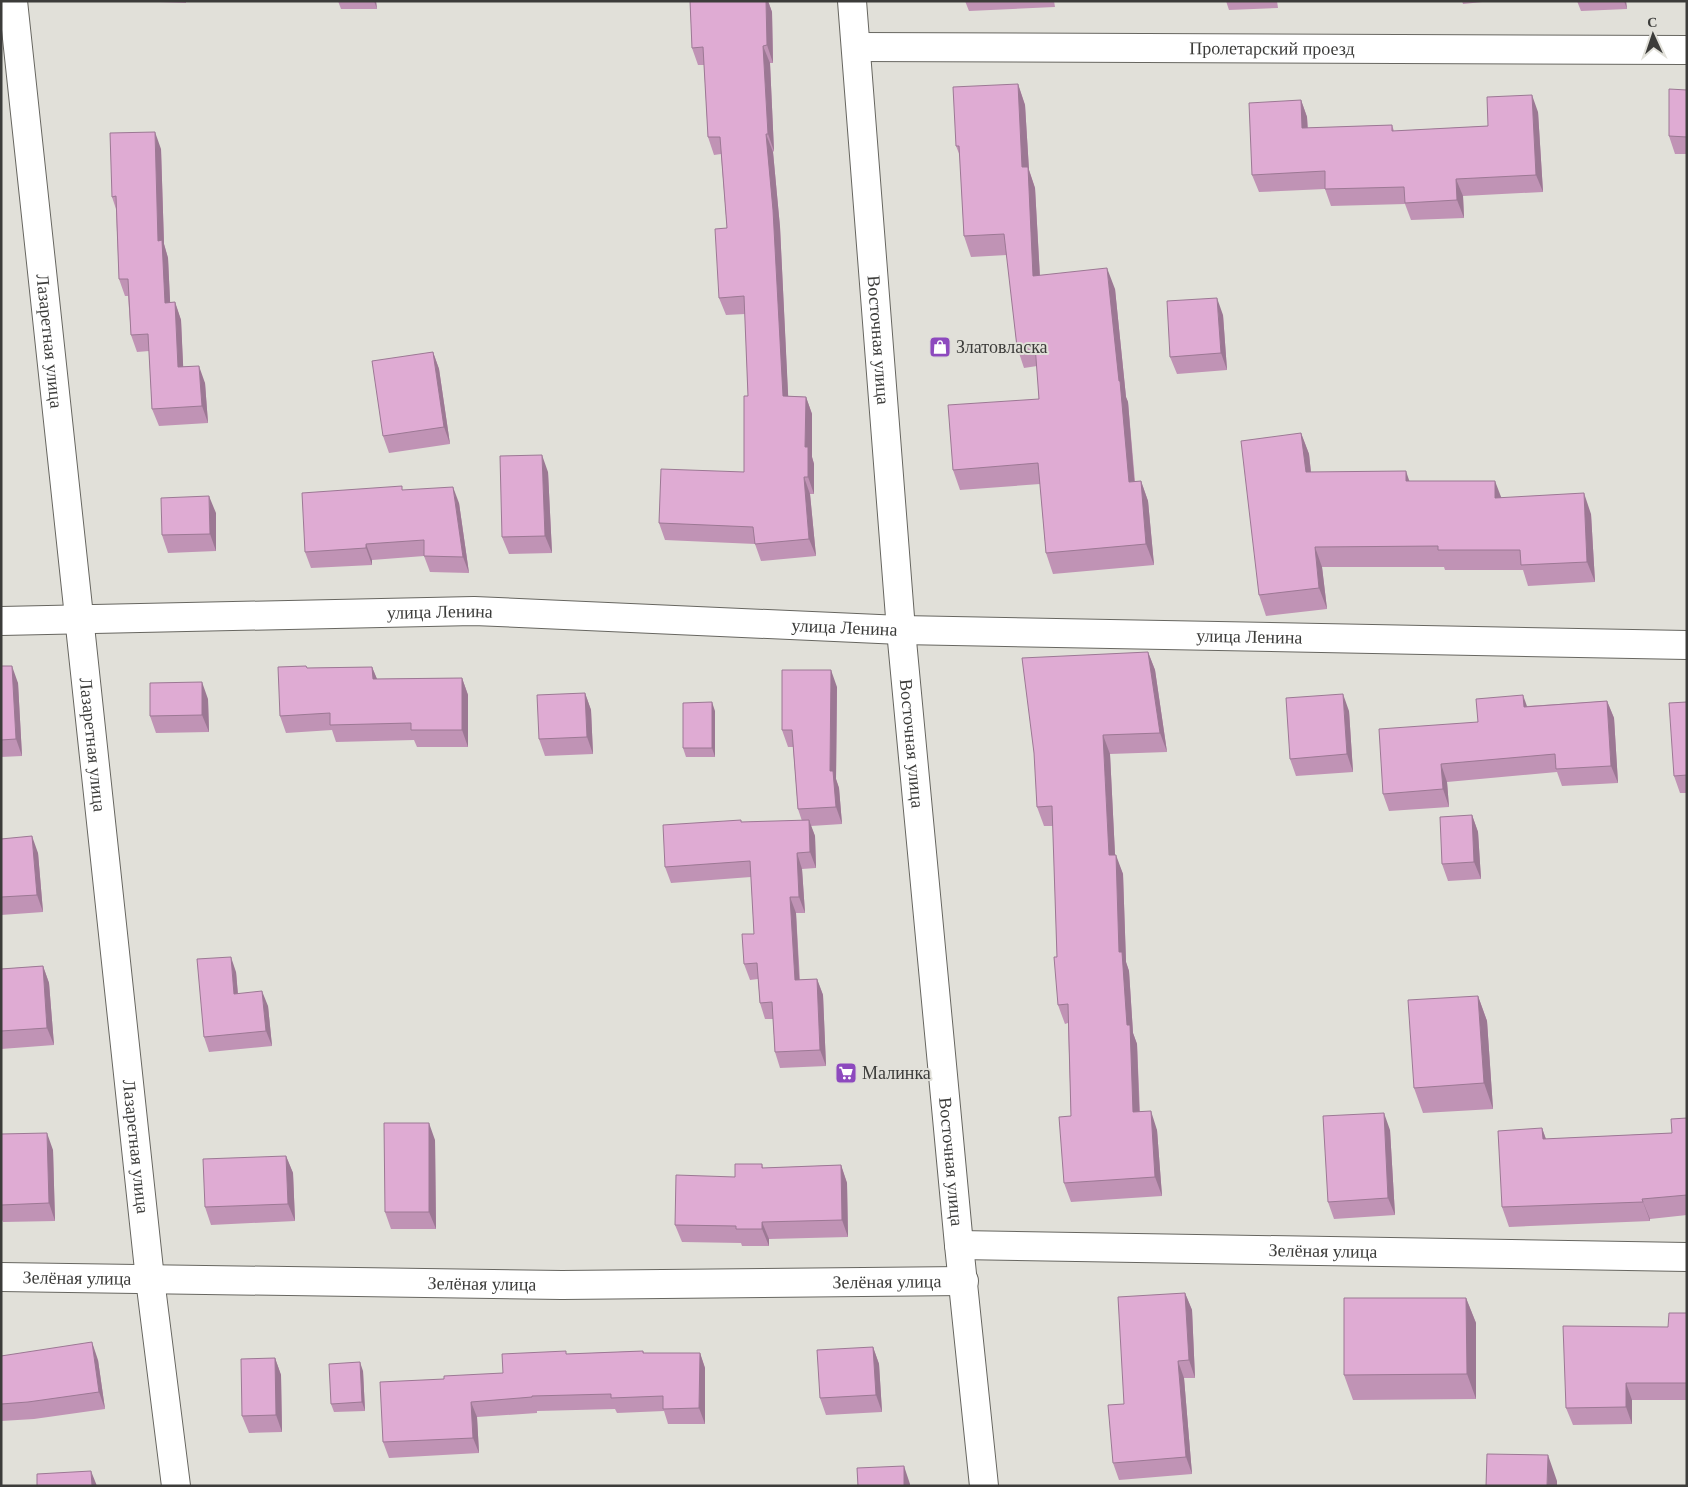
<svg xmlns="http://www.w3.org/2000/svg" width="1688" height="1487" font-family="Georgia,serif">
	<style>
		.lines { fill: none; stroke-linecap: round; stroke-linejoin: round }
		.minor-casing { stroke: #676660; stroke-width: 30 }
		.minor { stroke: #fff; stroke-width: 28 }
		.wall { fill: #c093b5 }
		.shaded-wall { fill: #9c7894 }
		.building { fill: #dfabd3; stroke: #9c7894 }
		.labels { text-anchor: middle; stroke-width: 4; stroke-linejoin: round; paint-order: stroke }
		.street-label { font-size: 18px; fill: #3c3c3a; stroke: #e1e0d9 }
		.poi-label { font-size: 18px; fill: #3c3c3a; stroke: #e1e0d9; text-anchor: start }
	</style>
	<rect width="100%" height="100%" fill="#e1e0d9"/>
	<g class="lines">
		<g class="minor-casing">
			<g id="minor">
				<path id="s1" d="M13 1 150 1279 176 1486"/>
				<path id="s2" d="M852 1 901 630 959 1245 984 1486"/>
				<path id="s3" d="M857 47 1687 50"/>
				<path id="s4" d="M1 621 474 611 901 630 1687 645"/>
				<path id="s5" d="M959 1245 1687 1257"/>
				<path id="s6" d="M1 1277 562 1285 964 1281"/>
			</g>
		</g>
		<use href="#minor" class="minor"/>
	</g>
	<path class="wall" d="M134 1H186V3Z
		M338 1H376L377 9H341Z
		M690 1H768L772 12 773 63H770L774 151 773 152 780 227 788 396 806 397 812 414V457L814 464V494H810L816 556 761 561 755 544 665 540 659 523 744 472 748 396 745 314 726 315 719 298 727 228 721 154 714 155 708 137 704 65H698L692 48Z
		M965 1H1054L1055 7 969 11Z
		M1226 1H1277L1278 8 1229 10Z
		M1462 1H1492L1463 4Z
		M1577 1H1626L1627 9 1581 11Z
		M1018 84 1025 105 1029 170 1035 188 1040 276 1115 289 1126 397 1128 402 1135 481H1141L1148 501 1154 565 1053 574 1046 553 1040 484 960 490 953 470 1039 399 1037 366 1024 368 1017 347 1007 255 971 257 964 236 960 156 956 146Z
		M1687 90V154H1675L1669 136Z
		M1301 100 1307 117 1308 128 1392 125 1394 131 1488 126 1538 112 1543 192 1463 196 1464 218 1411 220 1405 204 1331 206 1325 189 1259 192 1252 175Z
		M161 149 164 244 168 258 170 303 175 302 181 320 183 367 205 383 208 423 159 426 152 409 149 351 137 352 131 335 128 296H125L119 279 116 209 112 197Z
		M1223 315 1227 370 1177 374 1170 357Z
		M433 352 439 369 450 444 389 453 383 436Z
		M1301 433 1309 454 1311 472 1410 481 1591 514 1595 582 1528 586 1523 570H1445L1444 567H1322L1327 609 1266 616 1259 595Z
		M548 472 552 553 509 554 502 537Z
		M403 490 459 503 469 573 430 572 424 556 372 560V565L311 568 305 552Z
		M216 513V551L168 553 162 535Z
		M1148 652 1155 670 1167 752 1110 754 1115 855 1123 874 1126 962 1129 971 1133 1033 1137 1044 1140 1112 1157 1130 1162 1196 1071 1202 1064 1183 1071 1116 1068 1023 1065 1024 1058 1005 1057 957 1053 826H1044L1037 807Z
		M1 666 18 683 22 756 1 757Z
		M306 666 307 668 372 667 377 679 462 678 468 695V747H417L414 740 336 742 332 730 286 733 280 716Z
		M837 687 836 779 839 788 842 824 811 826 815 836 816 868 802 869 805 913H796L800 980 817 979 823 995 826 1066 780 1068 775 1052 773 1019H765L760 1003 758 979 750 980 744 964 754 934 751 877 671 883 665 867 742 822 802 821 798 809 793 747H788L782 730Z
		M585 693 591 710 593 754 545 756 539 739Z
		M208 699 209 732 156 733 150 716Z
		M1607 701 1614 718 1618 783 1562 786 1557 772 1447 782 1449 807 1389 811 1383 794 1478 722 1527 706Z
		M1687 702V793H1680L1674 776Z
		M715 711V757H686L683 748Z
		M1349 711 1353 772 1296 776 1290 759Z
		M1472 815 1478 832 1481 879 1448 881 1442 864Z
		M1 839 38 853 43 912 1 915Z
		M43 966 49 983 54 1045 1 1049V969Z
		M236 972 238 993 268 1006 272 1046 209 1052 204 1037Z
		M1478 996 1487 1021 1493 1109 1423 1113 1414 1088Z
		M1687 1118V1215L1650 1219V1221L1509 1227 1502 1207 1542 1128 1546 1139 1672 1133Z
		M1390 1130 1395 1215 1334 1219 1328 1202Z
		M1 1134 53 1150 55 1221 3 1222 1 1218Z
		M435 1140 436 1229H391L385 1212Z
		M286 1156 293 1173 295 1221 211 1225 205 1207Z
		M762 1164 763 1168 841 1165 847 1183 848 1237 769 1239V1246H742L741 1243 682 1242 675 1225 735 1177Z
		M1185 1293 1192 1310 1195 1378H1184L1192 1474 1119 1480 1113 1463Z
		M1466 1298 1476 1323V1399L1353 1400 1344 1375Z
		M1687 1313V1400H1632V1424L1573 1425 1566 1408Z
		M873 1347 879 1364 882 1412 826 1415 820 1398Z
		M643 1351 644 1353H700L705 1368V1424H668L664 1411 617 1413 615 1409 537 1411V1413L477 1417 479 1453 389 1458 383 1442 444 1379 503 1373 567 1354Z
		M1 1356 98 1360 105 1409 34 1419 1 1421Z
		M275 1358 281 1375 282 1432 249 1433 242 1416Z
		M363 1371 365 1411 334 1412 331 1404Z"/>
	<path class="shaded-wall" d="M374 1H376L377 9Z
		M766 1H768L772 12 773 63 767 45Z
		M1624 1H1626L1627 9Z
		M763 46 770 63 774 151 768 134Z
		M1018 84 1025 105 1029 170 1035 188 1041 297 1033 276 1022 167Z
		M1532 95 1538 112 1543 192 1536 175Z
		M1301 100 1307 117 1308 145 1302 128Z
		M155 132 161 149 164 244 168 258 171 320 165 303 158 241Z
		M766 134 773 152 780 227 789 413 783 396Z
		M1456 179 1463 196 1464 218 1457 200Z
		M1107 268 1115 289 1126 397 1128 402 1136 502 1129 482Z
		M1217 298 1223 315 1227 370 1221 353Z
		M175 302 181 320 184 384 178 367Z
		M433 352 439 369 450 444 444 427Z
		M199 366 205 383 208 423 202 406Z
		M806 397 812 414V457L814 464V494L808 477 805 447Z
		M1301 433 1309 454 1313 492 1306 472Z
		M542 455 548 472 552 553 545 536Z
		M1406 471 1413 492 1406 481Z
		M804 477 810 494 816 556 809 539Z
		M1141 481 1148 501 1154 565 1146 544Z
		M1495 481 1503 502 1495 498Z
		M453 487 459 503 469 573 463 557Z
		M1584 493 1591 514 1595 582 1587 562Z
		M209 496 216 513V551L210 534Z
		M366 544 372 560V565L366 548Z
		M1315 547 1322 567 1327 609 1319 588Z
		M1148 652 1155 670 1167 752 1160 733Z
		M12 666 18 683 22 756 16 739Z
		M372 667 379 684 373 679Z
		M831 670 837 687 836 779 839 788 842 824 836 807 830 771Z
		M462 678 468 695V747L462 730Z
		M202 682 208 699 209 732 202 715Z
		M585 693 591 710 593 754 587 737Z
		M1343 694 1349 711 1353 772 1347 754Z
		M1523 695 1529 712 1524 707Z
		M1607 701 1614 718 1618 783 1611 766Z
		M712 702 715 711V757L712 748Z
		M1103 735 1110 754 1116 874 1109 855Z
		M1441 764 1447 782 1449 807 1443 789Z
		M1472 815 1478 832 1481 879 1474 862Z
		M809 820 815 836 816 868 810 852Z
		M32 836 38 853 43 912 37 895Z
		M797 853 802 869 805 913 799 897Z
		M1116 855 1123 874 1126 962 1129 971 1133 1033 1137 1044 1140 1131 1133 1112 1127 1025 1119 952Z
		M790 897 796 913 800 996 795 980Z
		M231 957 236 972 239 1009 234 994Z
		M43 966 49 983 54 1045 47 1028Z
		M817 979 823 995 826 1066 820 1050Z
		M262 991 268 1006 272 1046 266 1031Z
		M1478 996 1487 1021 1493 1109 1484 1083Z
		M1151 1111 1157 1130 1162 1196 1155 1177Z
		M1384 1113 1390 1130 1395 1215 1388 1198Z
		M429 1123 435 1140 436 1229 429 1212Z
		M1542 1128 1549 1148 1543 1139Z
		M47 1133 53 1150 55 1221 49 1203Z
		M286 1156 293 1173 295 1221 288 1204Z
		M841 1165 847 1183 848 1237 842 1220Z
		M1642 1199 1650 1219V1221L1643 1202Z
		M762 1222 769 1239V1246L762 1229Z
		M1185 1293 1192 1310 1195 1378 1189 1360Z
		M1466 1298 1476 1323V1399L1467 1374Z
		M92 1342 98 1360 105 1409 99 1392Z
		M873 1347 879 1364 882 1412 876 1395Z
		M700 1353 705 1368V1424L699 1408Z
		M275 1358 281 1375 282 1432 276 1415Z
		M1178 1361 1184 1378 1192 1474 1186 1457Z
		M360 1362 363 1371 365 1411 362 1402Z
		M1626 1383 1632 1400V1424L1626 1407Z
		M471 1402 477 1417 479 1453 473 1438Z
		M1548 1455 1557 1481V1486H1547Z
		M904 1466 910 1484V1486H904Z
		M91 1471 97 1486H92Z"/>
	<path class="building" d="M690 1H766L767 45 763 46 768 134H766L773 210 783 396 806 397 805 447H808V477H804L809 539 755 544 753 527 659 523 661 469 744 472V396H748L744 296 719 298 715 229 727 228 720 137H708L703 47 692 48Z
		M1018 84 1022 167H1028L1033 276 1107 268 1119 381H1120L1129 482 1141 481 1146 544 1046 553 1038 463 953 470 948 405 1039 399 1035 345 1017 347 1004 234 964 236 959 146H956L953 87Z
		M1669 89 1687 90V137L1669 136Z
		M1532 95 1536 175 1456 179 1457 200 1405 203 1404 187 1325 189V171L1252 175 1249 103 1301 100 1302 128 1392 125V131L1488 126 1487 97Z
		M155 132 158 241 162 240 165 303 175 302 178 367 199 366 202 406 152 409 148 334 131 335 128 279H119L116 196 112 197 110 133Z
		M1217 298 1221 353 1170 357 1167 301Z
		M433 352 444 427 383 436 372 361Z
		M1301 433 1306 472 1406 471V481H1495V498L1584 493 1587 562 1521 565 1520 550H1438V546L1315 547 1319 588 1259 595 1241 441Z
		M542 455 545 536 502 537 500 456Z
		M402 486V490L453 487 463 557 424 556V540L366 544V548L305 552 302 493Z
		M209 496 210 534 162 535 161 498Z
		M1148 652 1160 733 1103 735 1109 855H1116L1119 952H1122L1127 1025H1130L1133 1112 1151 1111 1155 1177 1064 1183 1059 1117 1071 1116 1068 1004 1058 1005 1054 957H1057L1052 806 1037 807 1034 753 1022 658Z
		M1 666H12L16 739 1 740Z
		M306 666 307 668 372 667 373 679 462 678V730H411V723L330 725V713L280 716 278 667Z
		M782 670H831L830 771H833L836 807 798 809 792 730H782Z
		M202 682V715L150 716V683Z
		M585 693 587 737 539 739 537 695Z
		M1343 694 1347 754 1290 759 1286 698Z
		M1523 695 1524 707 1607 701 1611 766 1556 769 1555 754 1441 764 1443 789 1383 794 1379 729 1478 722 1476 699Z
		M712 702V748H683V703Z
		M1687 702V775L1674 776 1669 703Z
		M1472 815 1474 862 1442 864 1440 817Z
		M741 820V822L809 820 810 852 797 853 799 897H790L795 980 817 979 820 1050 775 1052 772 1002 760 1003 757 963 744 964 742 934H754L750 861 665 867 663 825Z
		M32 836 37 895 1 897V839Z
		M231 957 234 994 262 991 266 1031 204 1037 197 959Z
		M43 966 47 1028 1 1031V969Z
		M1478 996 1484 1083 1414 1088 1408 1000Z
		M1384 1113 1388 1198 1328 1202 1323 1116Z
		M1687 1118V1195L1642 1199 1643 1202 1502 1207 1498 1131 1542 1128 1543 1139 1672 1133 1671 1119Z
		M384 1123H429V1212H385Z
		M47 1133 49 1203 1 1205V1134Z
		M286 1156 288 1204 205 1207 203 1159Z
		M735 1164H762V1168L841 1165 842 1220 762 1222V1229H736V1226L675 1225 676 1175 735 1177Z
		M1185 1293 1189 1360 1178 1361 1186 1457 1113 1463 1108 1405 1124 1404 1118 1297Z
		M1344 1298H1466L1467 1374 1344 1375Z
		M1669 1313H1687V1383H1626V1407L1566 1408 1563 1326 1668 1327Z
		M92 1342 99 1392 28 1402 1 1404V1356Z
		M873 1347 876 1395 820 1398 817 1350Z
		M566 1351V1354L643 1351V1353H700L699 1408 663 1409V1396L611 1398V1394L532 1396V1397L471 1402 473 1438 383 1442 380 1382 444 1379V1376L503 1373 502 1354Z
		M275 1358 276 1415 242 1416 241 1359Z
		M360 1362 362 1402 331 1404 329 1364Z
		M1487 1454 1548 1455 1547 1486H1486Z
		M904 1466V1486H858L857 1468Z
		M91 1471 92 1486H37V1474Z"/>
	<defs>
		<g id="shop-square" transform="scale(1.125)"><rect x="-9" y="-9" width="18" height="18" rx="4" fill="#8d49be" stroke="#e1e0d9"/><path d="M-5-2.5h2.3a2.7 3.5 0 0 1 5.4 0H5L5.5 6h-11ZM-1.5-2.5h3a1.5 2.3 0 0 0-3 0Z" fill="#fff"/></g>
		<g id="supermarket-square" transform="scale(1.125)"><rect x="-9" y="-9" width="18" height="18" rx="4" fill="#8d49be" stroke="#e1e0d9"/><path d="M-6-5.5h2.5l.6 2H6L4.5 2H-2.5L-4.4-4H-6ZM-1.5 3.2a1.3 1.3 0 1 0 .1 0ZM3 3.2a1.3 1.3 0 1 0 .1 0Z" fill="#fff"/></g>
	</defs>
	<g fill-rule="evenodd">
		<use href="#shop-square" x="940" y="347"/>
		<use href="#supermarket-square" x="846" y="1073"/>
	</g>
	<g class="labels">
		<g class="street-label">
			<text dy="6" stroke="none"><textPath href="#s3" startOffset="415">Пролетарский проезд</textPath></text>
			<text dy="6" stroke="none"><textPath href="#s2" startOffset="340">Восточная улица</textPath></text>
			<text dy="6" stroke="none"><textPath href="#s1" startOffset="342">Лазаретная улица</textPath></text>
			<text dy="6" stroke="none"><textPath href="#s4" startOffset="439">улица Ленина</textPath></text>
			<text dy="6" stroke="none"><textPath href="#s4" startOffset="844">улица Ленина</textPath></text>
			<text dy="6" stroke="none"><textPath href="#s4" startOffset="1249">улица Ленина</textPath></text>
			<text dy="6" stroke="none"><textPath href="#s1" startOffset="748">Лазаретная улица</textPath></text>
			<text dy="6" stroke="none"><textPath href="#s2" startOffset="745">Восточная улица</textPath></text>
			<text dy="6" stroke="none"><textPath href="#s1" startOffset="1152">Лазаретная улица</textPath></text>
			<text dy="6" stroke="none"><textPath href="#s2" startOffset="1165">Восточная улица</textPath></text>
			<text dy="6" stroke="none"><textPath href="#s5" startOffset="364">Зелёная улица</textPath></text>
			<text dy="6" stroke="none"><textPath href="#s6" startOffset="76">Зелёная улица</textPath></text>
			<text dy="6" stroke="none"><textPath href="#s6" startOffset="886">Зелёная улица</textPath></text>
			<text dy="6" stroke="none"><textPath href="#s6" startOffset="481">Зелёная улица</textPath></text>
		</g>
		<g class="poi-label">
			<text x="956" y="353">Златовласка</text>
			<text x="862" y="1079">Малинка</text>
		</g>
	</g>
	<rect width="1688" height="1487" fill="none" stroke="#3c3c3a" stroke-width="5"/>
	<g transform="translate(1653 35) rotate(357)" stroke="#e1e0d9" stroke-width="4" paint-order="stroke">
	<path d="M0-4L9 19L0 12L-9 19Z" fill="#3c3c3a"/>
	<text y="-8" font-size="14" font-weight="bold" text-anchor="middle" fill="#3c3c3a">С</text>
	</g>
</svg>
